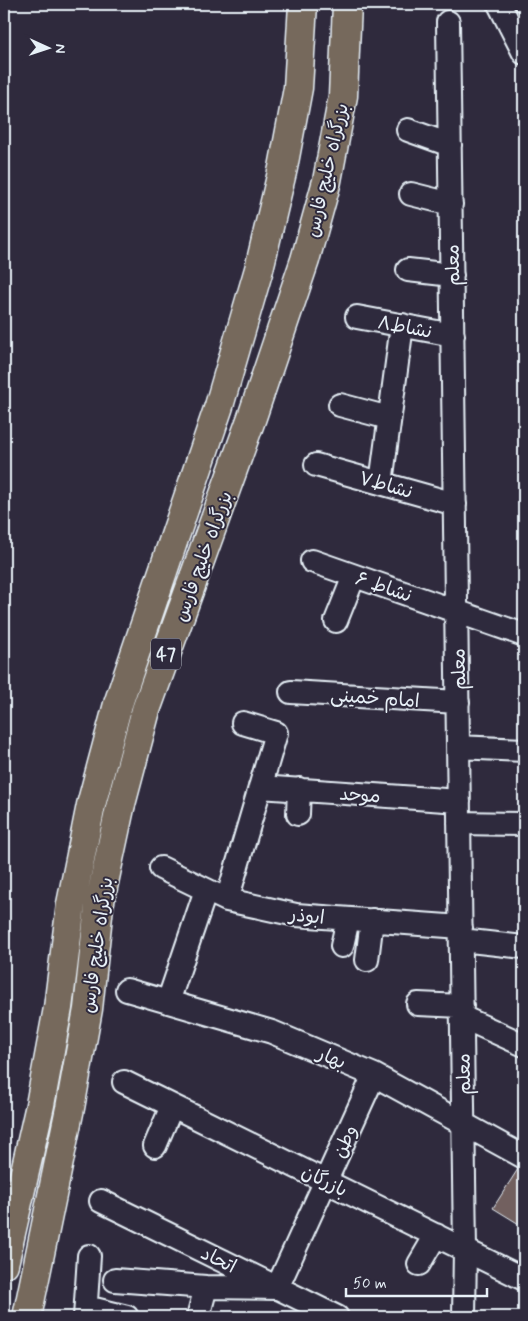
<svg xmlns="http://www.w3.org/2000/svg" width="528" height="1321" font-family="Mynerve,'Playpen Sans Arabic',sans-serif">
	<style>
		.building { fill: #72615f; stroke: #e8f1f8 }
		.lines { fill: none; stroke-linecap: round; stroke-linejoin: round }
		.minor-casing { stroke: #e8f1f8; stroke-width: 26 }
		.highway-casing { stroke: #e8f1f8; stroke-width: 31 }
		.minor { stroke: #2f2a3d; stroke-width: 22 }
		.highway { stroke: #76695c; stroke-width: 28 }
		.labels { text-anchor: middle; stroke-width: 4; stroke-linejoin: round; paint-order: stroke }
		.shield { fill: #2f2a3d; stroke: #b0b5c0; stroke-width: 1 }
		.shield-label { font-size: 18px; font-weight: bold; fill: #e8f1f8 }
		.street-label { font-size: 19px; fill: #e8f1f8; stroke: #2f2a3d }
	</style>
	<rect width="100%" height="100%" fill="#2f2a3d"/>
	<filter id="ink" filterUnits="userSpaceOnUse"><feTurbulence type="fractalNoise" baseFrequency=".02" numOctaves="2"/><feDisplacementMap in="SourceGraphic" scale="10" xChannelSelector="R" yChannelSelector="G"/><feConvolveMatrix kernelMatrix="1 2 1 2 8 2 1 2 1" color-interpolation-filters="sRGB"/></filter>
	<g filter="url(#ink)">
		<path class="building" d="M518 1169 524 1170V1227L493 1208Z"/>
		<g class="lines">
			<g class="minor-casing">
				<path id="minor" d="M499 4 524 53
					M448 22 465 1249 464 1317
					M408 130 450 145
					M411 194 451 204
					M408 270 452 275
					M357 317 453 335
					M340 405 389 418
					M316 465 455 504
					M381 483 402 325
					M312 561 524 635
					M336 621 354 576
					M291 692 458 702
					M458 747 524 750
					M260 787 459 801
					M298 814 299 789
					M459 823 524 824
					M161 868 227 900 296 915 461 927
					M227 900 276 733 243 723
					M461 940 524 947
					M342 946 348 919
					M367 960 372 920
					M127 990 272 1032 374 1075 524 1157
					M168 1002 206 890
					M418 1004 462 1006
					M462 1017 524 1045
					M124 1082 524 1279
					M155 1146 172 1106
					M101 1201 337 1317
					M419 1264 436 1235
					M115 1280 206 1287 277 1288 374 1075
					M86 1307 127 1317
					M85 1317 89 1256
					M198 1317 206 1287"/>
			</g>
			<g class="highway-casing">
				<path id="highway" d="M4 1264 40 1105 58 1008 71 904 91 805 118 704 219 406 259 269 283 168 298 88 303 4
					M27 1317 70 1108 88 1009 99 906 120 808 146 710 252 417 305 260 327 181 343 96 347 4"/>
			</g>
			<use href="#minor" class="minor"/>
			<use href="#highway" class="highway"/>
		</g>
	</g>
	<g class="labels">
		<rect class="shield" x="151" y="638.5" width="30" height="31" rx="4"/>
		<g class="shield-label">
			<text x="166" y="660">47</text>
		</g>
		<g class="street-label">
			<text transform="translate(326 170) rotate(-77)" y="7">بزرگراه خلیج فارس</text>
			<text transform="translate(452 265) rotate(-91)" y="7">معلم</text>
			<text transform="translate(405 326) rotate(11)" y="7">نشاط۸</text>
			<text transform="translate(386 484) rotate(16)" y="7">نشاط۷</text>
			<text transform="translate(202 556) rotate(-70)" y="7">بزرگراه خلیج فارس</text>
			<text transform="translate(384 586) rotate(19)" y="7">نشاط ۶</text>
			<text transform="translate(458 669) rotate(-91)" y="7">معلم</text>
			<text transform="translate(375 697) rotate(4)" y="7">امام خمینی</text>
			<text transform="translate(360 794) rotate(4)" y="7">موحد</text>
			<text transform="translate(307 915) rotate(6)" y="7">ابوذر</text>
			<text transform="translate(96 945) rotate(-82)" y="7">بزرگراه خلیج فارس</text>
			<text transform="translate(332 1057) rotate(23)" y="7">بهار</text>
			<text transform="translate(463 1074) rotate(-91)" y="7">معلم</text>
			<text transform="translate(344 1141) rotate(-66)" y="7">وطن</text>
			<text transform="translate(325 1180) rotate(26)" y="7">بازرگان</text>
			<text transform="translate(219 1259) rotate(26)" y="7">اتحاد</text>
		</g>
	</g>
	<rect width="528" height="1321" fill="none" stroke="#2f2a3d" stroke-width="20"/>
	<rect x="10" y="10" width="508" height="1301" fill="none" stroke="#e8f1f8" stroke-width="2" filter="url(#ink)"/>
	<g transform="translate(48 48) rotate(93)" stroke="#2f2a3d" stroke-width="4" paint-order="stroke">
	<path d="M0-4L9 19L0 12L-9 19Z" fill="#e8f1f8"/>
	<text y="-8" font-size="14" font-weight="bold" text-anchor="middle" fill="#e8f1f8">N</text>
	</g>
	<path d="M346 1288v8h141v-8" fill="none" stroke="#e8f1f8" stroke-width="2.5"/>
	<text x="353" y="1288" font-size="15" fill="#e8f1f8" stroke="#2f2a3d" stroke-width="4" paint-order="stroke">50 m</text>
</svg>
